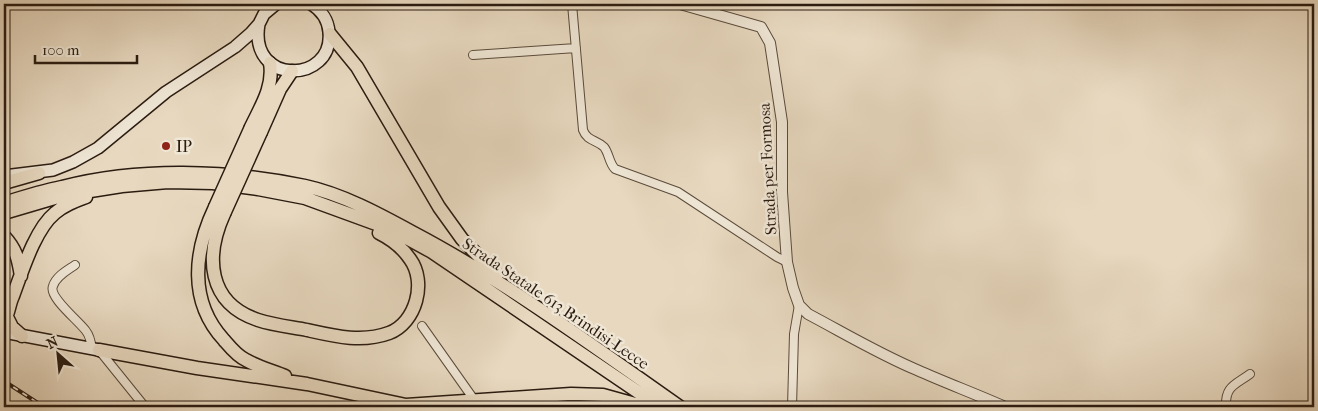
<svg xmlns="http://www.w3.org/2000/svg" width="1318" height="411" font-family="'IM FELL French Canon',serif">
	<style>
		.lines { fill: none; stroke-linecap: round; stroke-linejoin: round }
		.minor-casing { stroke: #5a4b3c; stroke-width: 10 }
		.tertiary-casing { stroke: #5a4b3c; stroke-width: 12 }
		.secondary-casing { stroke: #2b1c11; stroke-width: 14 }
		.trunk-casing { stroke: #2b1c11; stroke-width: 15 }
		.minor { stroke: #efe6d5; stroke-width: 8 }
		.tertiary { stroke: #efe6d5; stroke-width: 10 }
		.secondary { stroke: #efe6d5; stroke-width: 11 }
		.trunk { stroke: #e7d8bf; stroke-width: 12 }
		.rail-casing { stroke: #2b1c11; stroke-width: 4 }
		.rail { stroke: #efe6d5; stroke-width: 2; stroke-dasharray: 5.5; stroke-linecap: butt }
		.trunk-bridge-casing { stroke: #2b1c11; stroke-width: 15; stroke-linecap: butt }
		.trunk-bridge { stroke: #e7d8bf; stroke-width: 12 }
		.poi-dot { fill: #8f2418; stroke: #efe6d5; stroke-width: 2 }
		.labels { text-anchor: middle; stroke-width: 5; stroke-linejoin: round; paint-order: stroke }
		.poi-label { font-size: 16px; fill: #2b1c11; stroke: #efe6d5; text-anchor: start }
		.street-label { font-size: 16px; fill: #2b1c11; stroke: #efe6d5 }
	</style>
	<rect width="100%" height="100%" fill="#e7d8bf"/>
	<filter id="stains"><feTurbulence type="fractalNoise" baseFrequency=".004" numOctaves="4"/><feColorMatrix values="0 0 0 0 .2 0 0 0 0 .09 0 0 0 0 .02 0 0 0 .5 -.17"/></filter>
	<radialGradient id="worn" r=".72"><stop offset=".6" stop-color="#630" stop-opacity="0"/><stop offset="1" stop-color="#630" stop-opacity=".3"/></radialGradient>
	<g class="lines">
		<g class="minor-casing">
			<path id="minor" d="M572 4 583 130C587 141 597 140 604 147 609 153 609 163 615 169L678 192 777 257 787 262
				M473 55 576 48
				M75 265C68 270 56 276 53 286 48 297 79 321 86 331 90 336 91 342 92 349
				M422 326 475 401
				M99 350 145 407
				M792 407 794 334 799 305
				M1226 407C1225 386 1235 385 1250 374"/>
		</g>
		<g class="tertiary-casing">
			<path id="tertiary" d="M680 4 761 27 770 43 782 122V192L787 262 793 288 799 305 808 314C844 333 879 354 917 370 946 383 976 394 1005 407"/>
		</g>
		<g class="secondary-casing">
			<path id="secondary" d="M259 24C248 86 334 84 329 32 328 20 321 10 311 4
				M4 176 53 170 73 162 98 148 166 92 235 47 251 33 259 24 264 14 276 4
				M4 332 99 350"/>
		</g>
		<g class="trunk-casing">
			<path id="trunk" d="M330 34 357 67 439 207 462 239 497 275
				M251 127C261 106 274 86 270 63
				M261 132 280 89 292 71
				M4 183 39 173
				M4 203C23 197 42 191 62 187 140 167 226 170 305 186 342 194 379 214 412 232 507 282 593 346 680 407
				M215 207C194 251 188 301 224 340 230 347 237 356 246 360 258 367 273 371 285 376
				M4 213 65 195 122 186 168 182 213 183 258 189 305 198 390 229 432 252 660 407
				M224 214C205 256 207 303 258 320 273 325 291 327 307 330 334 336 362 343 389 333 416 323 427 282 410 259 402 247 391 239 379 233
				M4 236C16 249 18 258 21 276
				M7 317 12 327 22 336
				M4 321C9 314 9 304 13 296 22 272 35 229 55 213 64 205 75 201 86 197
				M99 350 197 368 307 384 406 405 571 394 603 395 646 407"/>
		</g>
		<use href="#minor" class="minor"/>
		<use href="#tertiary" class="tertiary"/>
		<use href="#secondary" class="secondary"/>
		<use href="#trunk" class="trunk"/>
		<g class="rail-casing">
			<path id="rail" d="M4 381 44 407"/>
		</g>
		<use href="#rail" class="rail"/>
		<g class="trunk-bridge-casing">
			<path id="trunk-bridge" d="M215 207 251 127
				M224 214 261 132"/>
		</g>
		<use href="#trunk-bridge" class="trunk-bridge"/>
	</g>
	<circle class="poi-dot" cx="166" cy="146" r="5"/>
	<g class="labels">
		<g class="poi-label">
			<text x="176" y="152">IP</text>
		</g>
		<g class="street-label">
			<text transform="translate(767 169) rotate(-93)" y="6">Strada per Formosa</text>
			<text transform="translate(556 303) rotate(34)" y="6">Strada Statale 613 Brindisi-Lecce</text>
		</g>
	</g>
	<rect width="1318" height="411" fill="none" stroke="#e7d8bf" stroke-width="20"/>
	<rect x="5" y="5" width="1308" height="401" fill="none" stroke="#2b1c11" stroke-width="2.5"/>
	<rect x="10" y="10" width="1298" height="391" fill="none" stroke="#2b1c11"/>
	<g transform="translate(58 354) rotate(333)" stroke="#efe6d5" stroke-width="4" paint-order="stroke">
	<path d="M0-4L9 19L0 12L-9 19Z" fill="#2b1c11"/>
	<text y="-8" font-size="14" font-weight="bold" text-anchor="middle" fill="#2b1c11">N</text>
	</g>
	<path d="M35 55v8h102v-8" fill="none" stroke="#2b1c11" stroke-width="2.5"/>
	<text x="42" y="55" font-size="15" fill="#2b1c11" stroke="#efe6d5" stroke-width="4" paint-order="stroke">100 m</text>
	<rect width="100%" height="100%" filter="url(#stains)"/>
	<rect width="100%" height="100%" fill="url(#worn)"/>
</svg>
